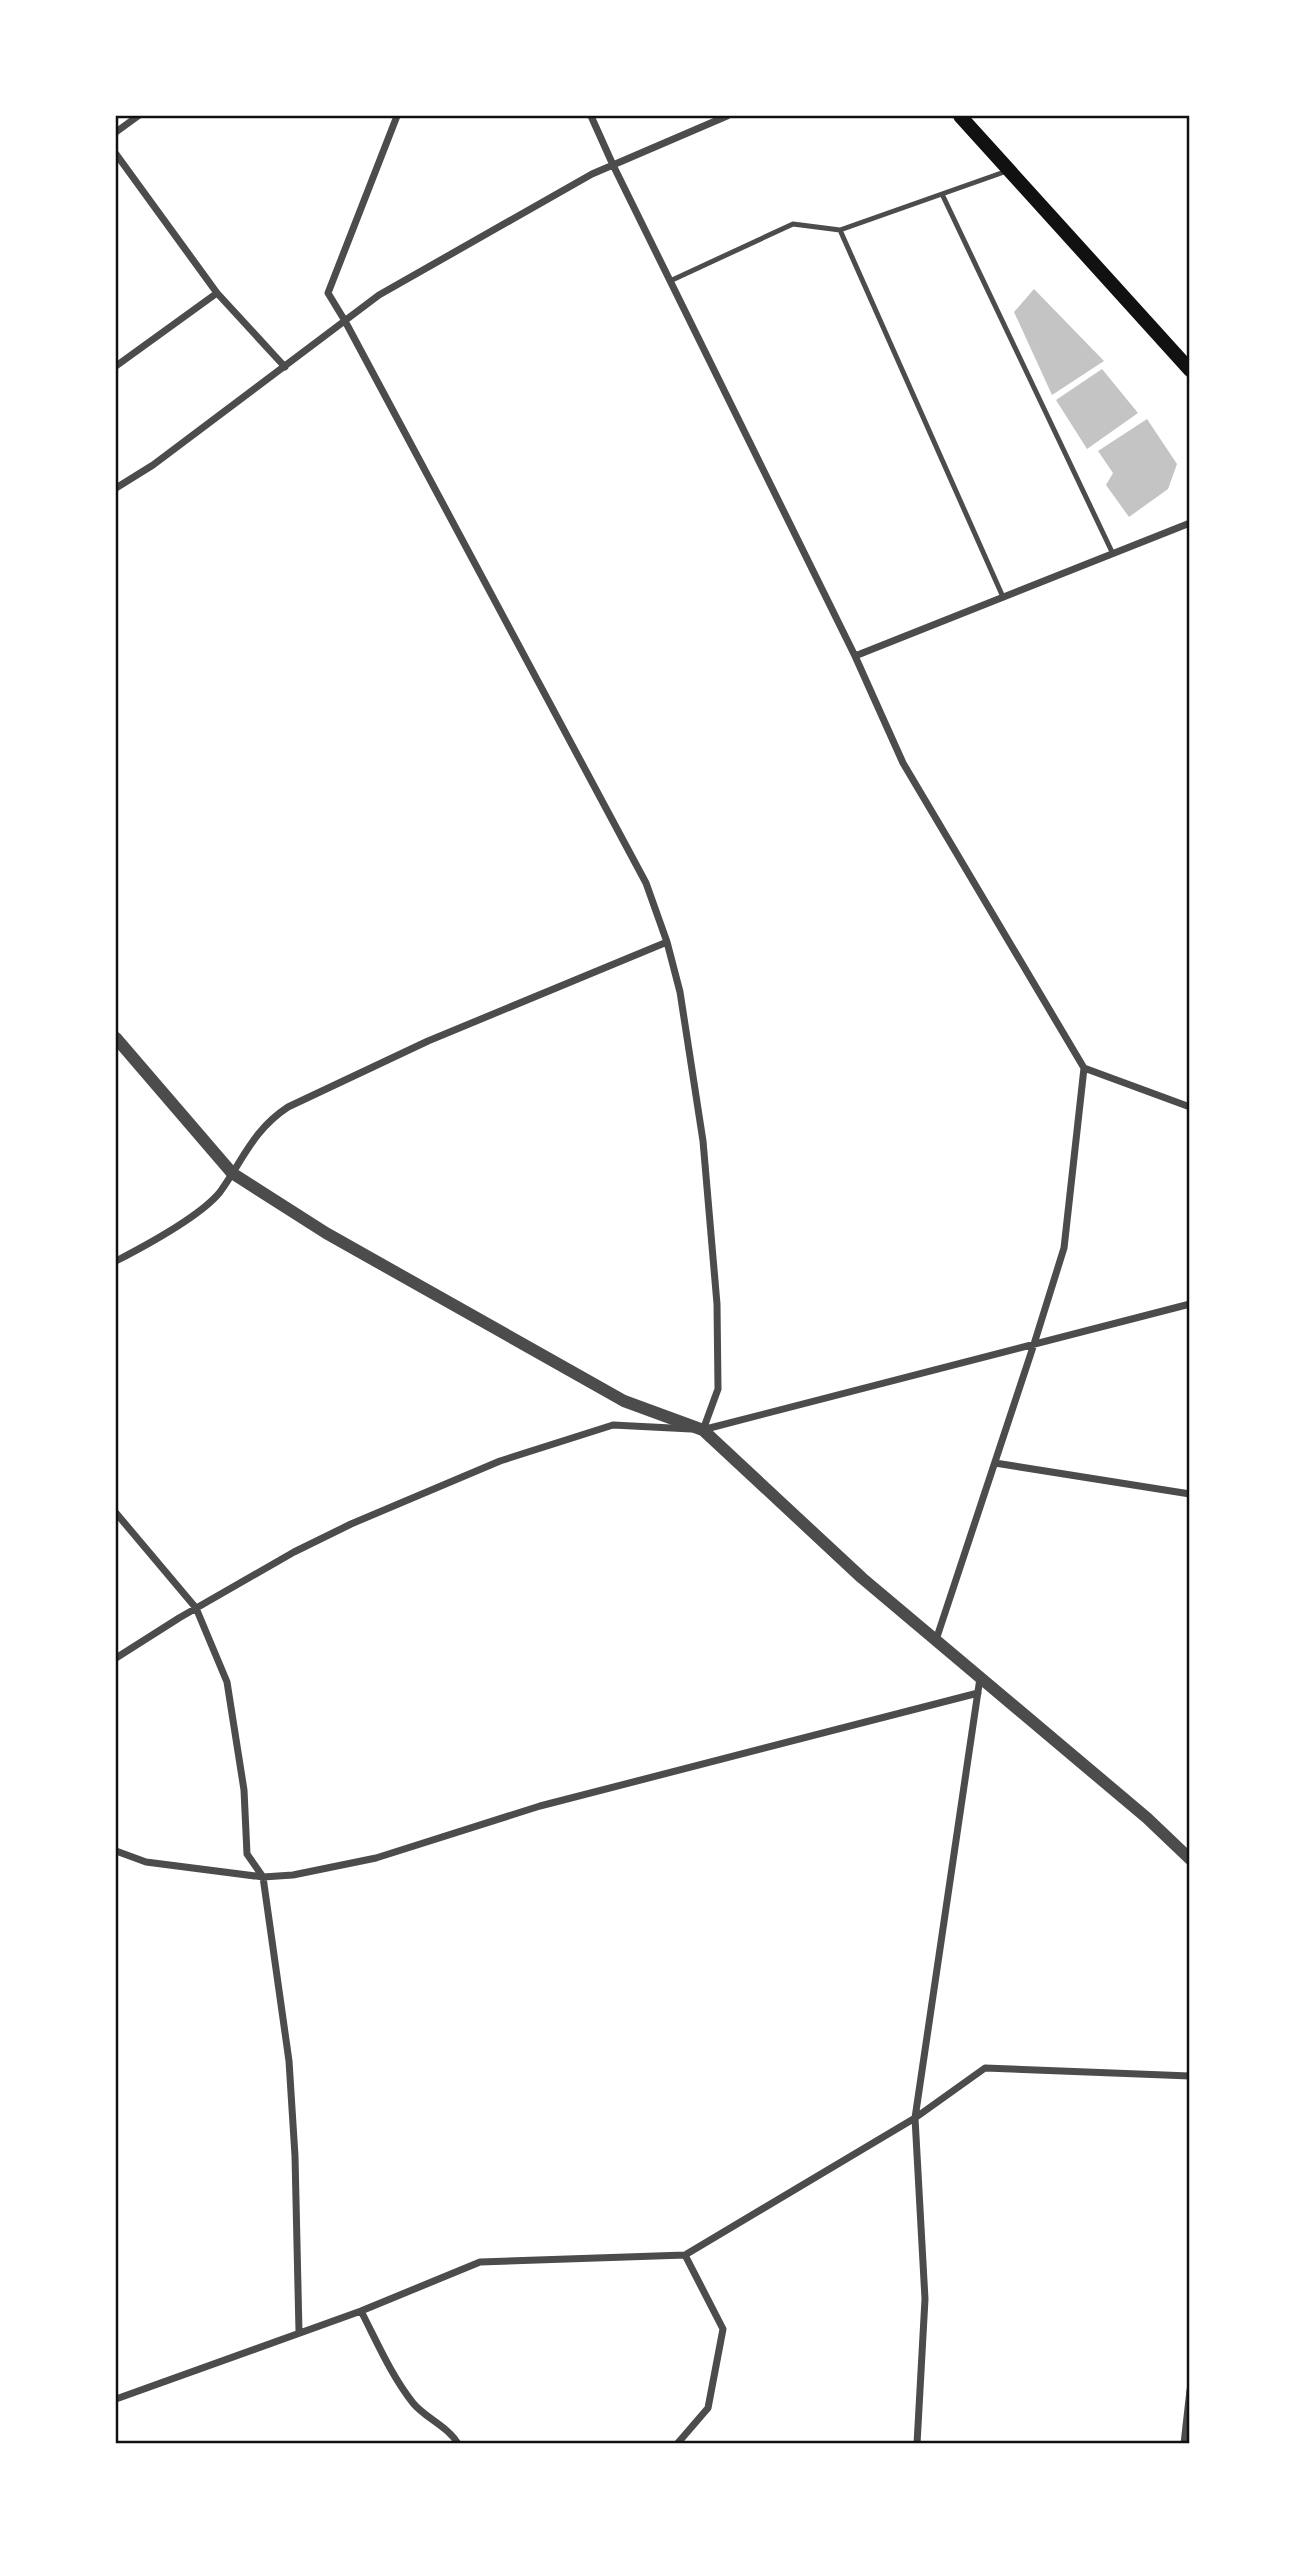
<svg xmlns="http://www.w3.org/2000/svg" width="1305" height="2559" font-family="Montserrat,sans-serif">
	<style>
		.building { fill: #c4c4c4 }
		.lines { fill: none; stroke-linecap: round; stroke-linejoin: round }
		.service { stroke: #4c4c4c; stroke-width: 5 }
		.minor { stroke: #4c4c4c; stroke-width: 7 }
		.tertiary { stroke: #4c4c4c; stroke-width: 12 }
		.secondary { stroke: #111; stroke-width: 14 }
		.neatline { fill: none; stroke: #111; stroke-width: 2.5 }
	</style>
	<rect width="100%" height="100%" fill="#fff"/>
	<path class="building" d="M1034 289 1104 361 1052 395 1014 312Z
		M1102 369 1138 413 1087 449 1056 400Z
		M1147 419 1177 464 1168 489 1129 517 1106 485 1113 473 1098 451Z"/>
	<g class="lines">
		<path class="service" d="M942 194 1113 554
			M840 230 1003 597
			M670 281 793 224 840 230 1007 171"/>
		<path class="minor" d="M397 116 328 293 345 321 646 883 667 942 680 992 703 1141 717 1304 718 1389 703 1430
			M591 116 613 165 855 656 903 763 1084 1068 1190 1107
			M116 132 138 116
			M116 154 217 293 285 367
			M116 366 217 293
			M116 488 153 465 379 295 592 174 727 116
			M855 656 1190 523
			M116 1261C145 1246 200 1217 220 1192 243 1160 253 1130 288 1107L428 1041 667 942
			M702 1430 1190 1304
			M995 1463 1190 1494
			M116 1513 196 1608 227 1682 244 1790 247 1854 263 1877 289 2061 295 2156 299 2332
			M936 1640 1034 1344 1064 1248 1084 1068
			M116 1658 179 1618 294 1552 351 1524 500 1461 613 1425 691 1429
			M116 1851 146 1862 263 1877 293 1875 376 1858 540 1806 978 1693
			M361 2311C377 2342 391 2375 413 2403 425 2418 449 2427 458 2444
			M116 2399 361 2311 480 2262 685 2255 915 2118 985 2068 1190 2076
			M677 2444 708 2408 723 2329 685 2255
			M917 2444 925 2299 915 2118 980 1678
			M1184 2444 1190 2390"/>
		<path class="tertiary" d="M116 1038 232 1173 326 1233 624 1401 703 1430 862 1578 1147 1818 1190 1859"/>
		<path class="secondary" d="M960 116 1190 370"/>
	</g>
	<rect width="1305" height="2559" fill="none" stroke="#ffffff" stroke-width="234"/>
	<rect x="117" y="117" width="1071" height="2325" class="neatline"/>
</svg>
